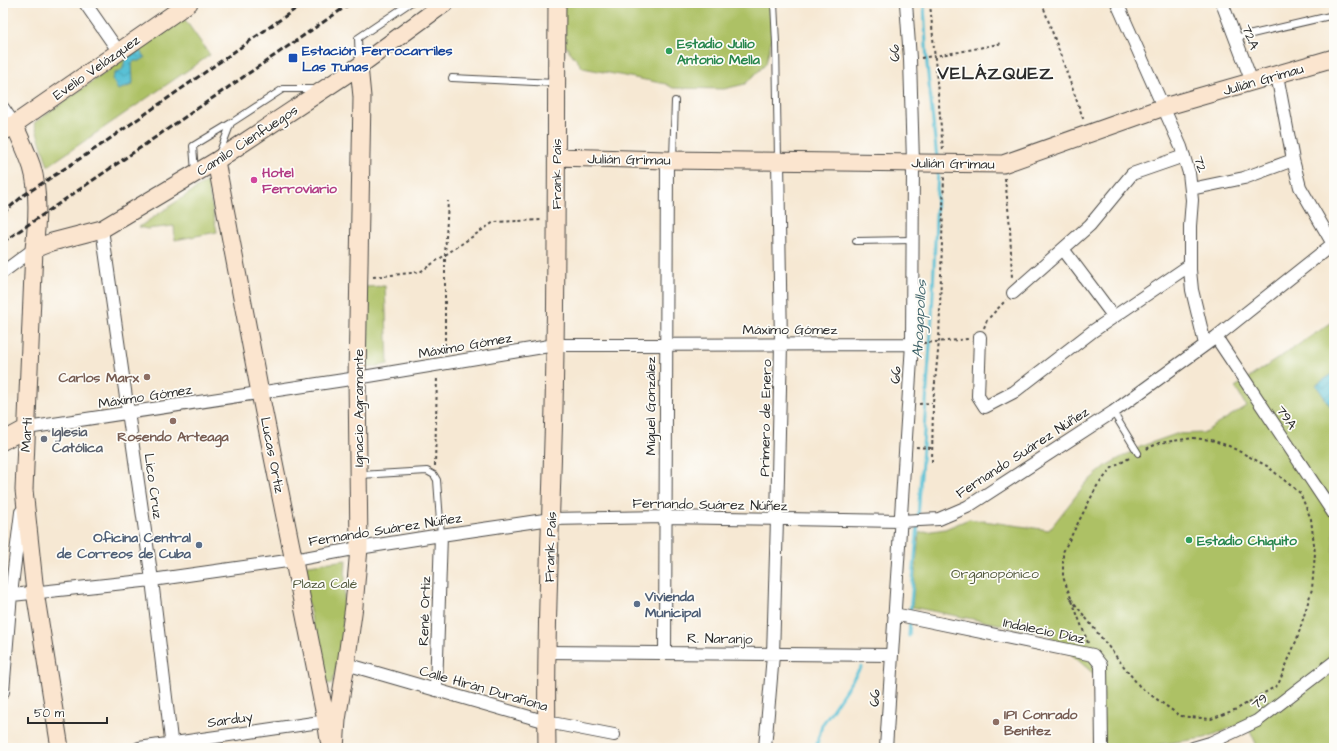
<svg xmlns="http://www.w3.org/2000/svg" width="1337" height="751" font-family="'Architects Daughter',sans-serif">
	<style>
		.green { fill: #adc165; stroke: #6c7648 }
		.water { fill: url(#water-waves); stroke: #427680 }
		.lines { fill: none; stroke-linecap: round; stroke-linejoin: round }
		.stream { stroke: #59c1d6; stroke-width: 3 }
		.lane-casing { stroke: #494744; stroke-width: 8 }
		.street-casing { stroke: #494744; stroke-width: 14 }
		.secondary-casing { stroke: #494744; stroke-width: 19 }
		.path { stroke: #494744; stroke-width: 2; stroke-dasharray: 3 3; stroke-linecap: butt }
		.lane { stroke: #fff; stroke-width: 6 }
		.street { stroke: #fff; stroke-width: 12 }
		.secondary { stroke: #fbe5cf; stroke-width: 17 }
		.rail { stroke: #2b2b2b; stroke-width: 3; stroke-dasharray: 6 3; stroke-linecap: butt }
		.leisure-dot { fill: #2e9e5b; stroke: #fdfcf7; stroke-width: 1.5 }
		.transit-dot { fill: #1a4fb4; stroke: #fdfcf7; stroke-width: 1.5 }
		.hotel-dot { fill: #d1479c; stroke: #fdfcf7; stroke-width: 1.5 }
		.education-dot { fill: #8d6e63; stroke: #fdfcf7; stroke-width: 1.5 }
		.worship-dot { fill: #6b7280; stroke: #fdfcf7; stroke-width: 1.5 }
		.service-dot { fill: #5c6f8a; stroke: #fdfcf7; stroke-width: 1.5 }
		.labels { text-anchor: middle; stroke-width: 3.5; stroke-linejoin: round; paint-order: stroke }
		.street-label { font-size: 14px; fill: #2b2b2b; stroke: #fdfcf7 }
		.leisure-label { font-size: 14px; font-weight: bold; fill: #27864d; stroke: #fdfcf7; text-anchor: start }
		.transit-label { font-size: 14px; font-weight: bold; fill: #164399; stroke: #fdfcf7; text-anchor: start }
		.hotel-label { font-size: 14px; font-weight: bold; fill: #b23c85; stroke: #fdfcf7; text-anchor: start }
		.education-label { font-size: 14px; font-weight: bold; fill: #785e54; stroke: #fdfcf7; text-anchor: end }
		.worship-label { font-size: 14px; font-weight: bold; fill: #5b616d; stroke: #fdfcf7; text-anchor: start }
		.service-label { font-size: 14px; font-weight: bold; fill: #4e5e75; stroke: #fdfcf7; text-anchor: end }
		.park-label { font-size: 14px; fill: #52583c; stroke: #fdfcf7 }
		.water-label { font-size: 15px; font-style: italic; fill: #3b6067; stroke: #fdfcf7 }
		.district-label { font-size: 18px; font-weight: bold; letter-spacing: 1px; fill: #2b2b2b; stroke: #fdfcf7 }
	</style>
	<defs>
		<pattern id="water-waves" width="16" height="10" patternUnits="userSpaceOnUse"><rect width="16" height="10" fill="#59c1d6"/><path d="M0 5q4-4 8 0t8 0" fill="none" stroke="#4a9dae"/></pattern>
	</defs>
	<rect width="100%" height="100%" fill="#fdfcf7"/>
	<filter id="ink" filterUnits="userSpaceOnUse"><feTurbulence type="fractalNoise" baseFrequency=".025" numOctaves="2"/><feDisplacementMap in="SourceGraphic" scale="8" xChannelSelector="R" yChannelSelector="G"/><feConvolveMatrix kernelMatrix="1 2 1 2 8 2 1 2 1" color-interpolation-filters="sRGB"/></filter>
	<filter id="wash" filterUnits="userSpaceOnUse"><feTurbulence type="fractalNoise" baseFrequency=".012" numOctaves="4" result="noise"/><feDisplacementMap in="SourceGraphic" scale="16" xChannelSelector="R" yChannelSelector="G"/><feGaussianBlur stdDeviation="0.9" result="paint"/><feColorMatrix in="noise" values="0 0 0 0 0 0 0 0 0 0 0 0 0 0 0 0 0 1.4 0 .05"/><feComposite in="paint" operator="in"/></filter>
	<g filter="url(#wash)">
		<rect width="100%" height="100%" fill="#f6e8d3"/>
		<path class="green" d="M559 3H770L773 33 766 64 745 84 724 89 673 88 666 84 583 68 559 38Z
			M183 17 210 55 48 166 34 123Z
			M207 181 217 232 175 240 174 226 147 229 139 227Z
			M385 286 388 364 364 369V287Z
			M1334 321V748H1258L1246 722 1205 738 1155 745 1114 748H1095V675L1048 634 912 607 919 533 945 529 969 519 1049 530 1086 483 1107 465 1142 446 1176 434 1203 433 1246 406 1235 387Z
			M346 560 342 647 332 684 324 683 301 566Z"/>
		<path class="water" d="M140 51 145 58 139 61H134L132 64 133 82 132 85 118 90 112 79 115 73C127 71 121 64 127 58 130 55 136 53 140 51Z
			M1334 373V412L1316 385Z"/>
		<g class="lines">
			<path class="stream" d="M924 3 927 65 937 159
				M918 518 932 316 938 168
				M910 614 918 523
				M909 636 910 619
				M816 748 822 725 861 667"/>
		</g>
	</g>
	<g filter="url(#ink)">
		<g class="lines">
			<g class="lane-casing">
				<path id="lane" d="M774 3 776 43 778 159
					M1235 38 1334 15
					M359 62 358 38 410 3
					M452 78 555 83
					M219 154 231 123 283 89H317
					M673 158 675 101
					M195 172 193 146 231 123
					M856 241 912 240
					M1113 412 1138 453
					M360 475 427 471 434 475 437 480 441 535"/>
			</g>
			<g class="street-casing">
				<path id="street" d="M85 3 119 52
					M1117 3 1181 147 1189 173 1192 200 1190 226V270L1192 290 1205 344
					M1222 3 1252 82
					M1277 75 1293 160 1300 187 1333 244
					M3 108 14 124
					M1191 189 1244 178 1293 160
					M102 229 152 580 172 748
					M1063 249 1114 317
					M3 272 34 249
					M1013 293 1090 225 1132 174 1184 156
					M980 337 978 396 985 407 1014 392 1093 331 1190 265
					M1216 337 1334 514
					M27 428 357 378 555 345 912 344
					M3 596 152 580 294 560 359 548 441 535 551 519 665 517 900 521 939 519 967 507 1113 412 1216 337 1334 243
					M894 614 1093 655 1101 665 1102 748
					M547 652 892 655
					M665 652 667 160
					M346 664 547 722 614 735
					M436 689 441 535
					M3 692 11 594 21 512
					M139 748 334 720
					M765 748 773 655 777 519 781 344 778 161
					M886 748 912 344 913 162 910 59 906 3
					M1193 748 1210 743 1257 721 1334 662"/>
			</g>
			<g class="secondary-casing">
				<path id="secondary" d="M14 124C20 138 27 152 32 167 39 190 37 225 34 249L24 490 35 592 60 748
					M3 132 189 3
					M556 157 667 160 1003 164 1164 107 1334 58
					M216 161 260 393 326 720 329 740
					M34 249 52 242 102 229 216 161 359 66 445 3
					M3 441 27 428
					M335 748 337 720 346 664 354 606 359 548 357 378 362 97 359 66
					M547 748C545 635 551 521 554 407 557 273 556 138 557 3"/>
			</g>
			<path class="path" d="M930 3 943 150
				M1042 3 1084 121
				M921 58 959 52 1003 43
				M1005 178 1010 227 1012 279
				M373 277 420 272 494 222 543 220
				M984 328 987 320 1006 300
				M923 343 969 339
				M445 352V256L448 201
				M919 404 932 403
				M916 447 931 448
				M932 462 933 403 939 341 944 176
				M435 466 437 376
				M1071 599 1140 687 1180 716 1211 719 1237 709 1278 685 1297 639 1312 589 1315 553 1311 519 1300 493 1267 466 1229 446 1211 440 1193 438 1159 443 1144 450
				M1088 643 1063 577V552L1097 486 1112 468 1131 457"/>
			<use href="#lane" class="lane"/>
			<use href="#street" class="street"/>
			<use href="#secondary" class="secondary"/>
			<path class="rail" d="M3 213 24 195 98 147 304 3
				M3 242 351 3"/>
		</g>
	</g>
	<g class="leisure-dot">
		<circle cx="669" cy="51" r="4"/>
		<circle cx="1189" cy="540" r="4"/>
	</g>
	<rect class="transit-dot" x="288" y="53" width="10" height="10" rx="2"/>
	<circle class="hotel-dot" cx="254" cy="180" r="4"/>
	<g class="education-dot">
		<circle cx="147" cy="377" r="4"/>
		<circle cx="173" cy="421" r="4"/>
		<circle cx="996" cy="722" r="4"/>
	</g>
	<circle class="worship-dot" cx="44" cy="439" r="4"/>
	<g class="service-dot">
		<circle cx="199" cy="545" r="4"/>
		<circle cx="637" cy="604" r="4"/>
	</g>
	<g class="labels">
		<g class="street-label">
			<text transform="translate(1251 37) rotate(69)" y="5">72A</text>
			<text transform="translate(894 53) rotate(-93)" y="5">66</text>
			<text transform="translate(96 67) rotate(-35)" y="5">Evelio Velázquez</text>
			<text transform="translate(1263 79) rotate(-16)" y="5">Julián Grimau</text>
			<text transform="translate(247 140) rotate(-33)" y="5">Camilo Cienfuegos</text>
			<text transform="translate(629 159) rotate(1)" y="5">Julián Grimau</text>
			<text transform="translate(953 163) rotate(1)" y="5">Julián Grimau</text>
			<text transform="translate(1201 164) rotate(77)" y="5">72</text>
			<text transform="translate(556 174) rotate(-90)" y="5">Frank Pais</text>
			<text x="790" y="334">Máximo Gómez</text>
			<text transform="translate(465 345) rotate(-10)" y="5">Máximo Gómez</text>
			<text transform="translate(895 375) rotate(-86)" y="5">66</text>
			<text transform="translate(145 396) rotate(-9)" y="5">Máximo Gómez</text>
			<text transform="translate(650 406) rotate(-90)" y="5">Miguel González</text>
			<text transform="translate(358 408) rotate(-90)" y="5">Ignacio Agramonte</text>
			<text transform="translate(1287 417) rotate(56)" y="5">79A</text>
			<text transform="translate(765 418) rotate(-89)" y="5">Primero de Enero</text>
			<text transform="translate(26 435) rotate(-87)" y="5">Martí</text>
			<text transform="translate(1022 452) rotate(-33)" y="5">Fernando Suárez Núñez</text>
			<text transform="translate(273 455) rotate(79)" y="5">Lucas Ortiz</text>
			<text transform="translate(154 486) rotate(82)" y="5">Lico Cruz</text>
			<text transform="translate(710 504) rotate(1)" y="5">Fernando Suárez Núñez</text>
			<text transform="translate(385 529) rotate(-9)" y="5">Fernando Suárez Núñez</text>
			<text transform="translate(550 547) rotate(-88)" y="5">Frank País</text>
			<text transform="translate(424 611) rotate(-88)" y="5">René Ortiz</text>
			<text transform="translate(1044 630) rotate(12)" y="5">Indalecio Díaz</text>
			<text transform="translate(720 638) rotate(1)" y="5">R. Naranjo</text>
			<text transform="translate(484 688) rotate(16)" y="5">Calle Hirán Durañona</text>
			<text transform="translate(874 698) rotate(-86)" y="5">66</text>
			<text transform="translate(1259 701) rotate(-37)" y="5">79</text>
			<text transform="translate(230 719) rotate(-8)" y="5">Sarduy</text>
		</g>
		<g class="leisure-label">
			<text x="677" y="48">Estadio Julio<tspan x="677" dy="16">Antonio Mella</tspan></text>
			<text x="1197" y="545">Estadio Chiquito</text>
		</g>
		<g class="transit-label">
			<text x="302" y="55">Estación Ferrocarriles<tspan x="302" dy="16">Las Tunas</tspan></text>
		</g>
		<g class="hotel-label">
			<text x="262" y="177">Hotel<tspan x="262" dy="16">Ferroviario</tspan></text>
		</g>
		<g class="education-label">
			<text x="139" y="382">Carlos Marx</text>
			<text x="173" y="441" text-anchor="middle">Rosendo Arteaga</text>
			<text x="1004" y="719" text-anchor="start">IPI Conrado<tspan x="1004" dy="16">Benítez</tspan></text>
		</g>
		<g class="worship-label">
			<text x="52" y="436">Iglesia<tspan x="52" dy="16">Católica</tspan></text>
		</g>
		<g class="service-label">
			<text x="191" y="542">Oficina Central<tspan x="191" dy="16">de Correos de Cuba</tspan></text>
			<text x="645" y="601" text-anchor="start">Vivienda<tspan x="645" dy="16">Municipal</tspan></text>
		</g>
		<g class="park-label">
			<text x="995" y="578">Organopónico</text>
			<text x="325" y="588">Plaza Calé</text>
		</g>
		<g class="water-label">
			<text transform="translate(919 319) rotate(-87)" y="5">Ahogapollos</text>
		</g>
		<g class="district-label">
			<text x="996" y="79">VELÁZQUEZ</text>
		</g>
	</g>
	<rect width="1337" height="751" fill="none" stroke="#fdfcf7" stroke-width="16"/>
	<path d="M28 717v6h79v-6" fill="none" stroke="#2b2b2b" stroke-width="2"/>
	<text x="34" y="717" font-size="12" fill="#2b2b2b" stroke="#fdfcf7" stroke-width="3" paint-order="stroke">50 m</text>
</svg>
